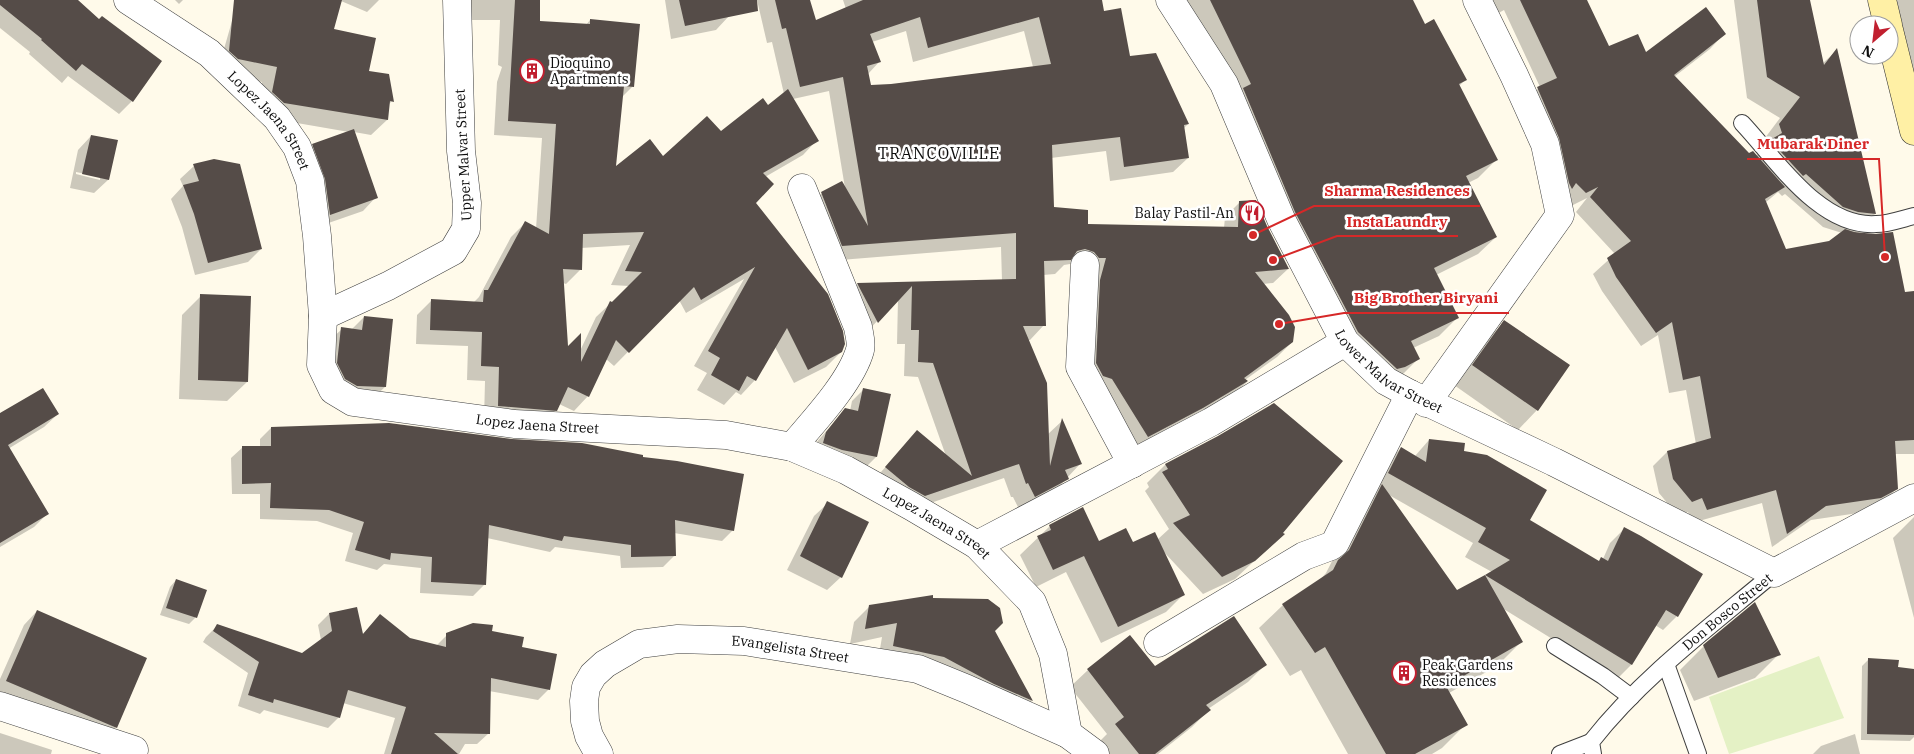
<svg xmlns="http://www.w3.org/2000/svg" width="1914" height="754" font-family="'IBM Plex Serif',serif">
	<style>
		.pitch { fill: #e4f1c5 }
		.shadow { fill: #0003; fill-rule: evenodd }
		.building { fill: #554c48; fill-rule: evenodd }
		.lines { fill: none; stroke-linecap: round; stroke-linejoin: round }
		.service-casing { stroke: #3f3f3f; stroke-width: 18 }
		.minor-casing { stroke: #3f3f3f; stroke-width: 29 }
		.tertiary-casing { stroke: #3f3f3f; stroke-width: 29 }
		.secondary-casing { stroke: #2e2e2e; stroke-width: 29 }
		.service { stroke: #fff; stroke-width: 16 }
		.minor { stroke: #fff; stroke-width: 28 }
		.tertiary { stroke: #fff; stroke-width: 28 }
		.secondary { stroke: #fff0a5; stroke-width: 28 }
		.labels { text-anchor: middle; stroke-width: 5; stroke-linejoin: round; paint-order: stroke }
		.poi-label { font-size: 14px; fill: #0c0c0c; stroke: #fff; text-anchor: start }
		.street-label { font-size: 14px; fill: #0c0c0c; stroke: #fff }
		.quarter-label { font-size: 16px; letter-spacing: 1px; fill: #0c0c0c; stroke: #fff }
		.leader { fill: none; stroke: #d62828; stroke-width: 2 }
		.callout-dot { fill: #d62828; stroke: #fff; stroke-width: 2 }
		.callout-label { font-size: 15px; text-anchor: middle; font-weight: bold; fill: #d62828; stroke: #fff; stroke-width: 5; stroke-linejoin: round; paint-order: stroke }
	</style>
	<rect width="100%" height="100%" fill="#fffaea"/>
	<path class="pitch" d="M1819 656 1844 718 1729 754 1709 697Z"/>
	<path class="shadow" d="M0 0H69L132 101 119 114 68 76 62 83 29 54 30 52 0 28Z
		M175 0H183L179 4Z
		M238 0H379L367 12 341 1 332 30 392 101 388 105 387 120 371 135 354 132 376 197 363 211 317 227 300 158 313 145 349 132 268 118 257 108 262 82 222 74 218 70Z
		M463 0H539V22L586 25 590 20 633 86 621 98 615 169 663 158 721 133 768 107 784 94 772 42 767 43 757 0H809L815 22 846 9 843 0H1100L1103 12 1129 57 1188 124 1184 128 1188 158 1173 172 1110 181 1106 151 1051 158 1053 208 1087 226 1224 228 1225 217 1240 202 1266 227 1288 269 1273 283 1263 284 1292 342 1277 357 1245 380 1247 382 1232 396 1133 451 1098 394 1079 267 1070 264 1064 265 1055 274 1043 275 1044 325 1030 340H1027L1047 435 1062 421 1080 464 1053 493 1020 511 1013 497H1011L1004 478 910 510 872 482 917 432 946 456 918 377 904 376 905 344H897L898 299 863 336 843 298 858 284 1002 281 1001 247 828 261 807 208 821 194 842 183 845 188 829 91 793 99 817 140 803 155 765 177 754 202 841 352 826 367 794 383 775 347 755 380 741 395 736 392 724 405 697 390 707 373 694 366 744 279 686 313 679 300 614 366 606 359 588 396 574 411 559 404 556 410 541 425 484 420 485 381 467 380 468 346 416 344 417 315 431 301 473 303 479 297 511 237 525 223 536 229 542 138 494 135 497 82 502 67 498 65 500 20H463ZM906 31 913 62 1024 31 1033 67 891 85 870 86 868 74 880 61 872 42ZM630 245 611 285 629 286 596 317 580 351 566 349 563 283 566 284 581 269V248Z
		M665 0H726L729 16 716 30 671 39Z
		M1156 0H1412L1425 26 1465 80 1459 86 1496 160 1478 178 1468 183 1496 237 1478 254 1436 275 1457 318 1439 336 1413 348 1418 359 1400 377 1377 385 1233 100Z
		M1467 0H1585L1608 48 1645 54 1724 34 1710 49 1674 77 1749 155 1756 156 1761 151 1759 146 1780 118 1747 98 1734 0H1809L1822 64 1837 50 1875 214 1855 233 1904 294 1914 292V454H1895L1897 488 1883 503 1865 512 1811 520 1772 547 1762 503 1692 523 1688 512 1678 516 1659 493 1653 466 1667 452 1696 444 1686 390 1669 393 1658 335 1641 346 1602 291 1593 274 1615 254 1576 212 1587 198 1571 206 1523 103 1540 87 1504 10 1484 21ZM1778 192 1782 196 1785 194 1823 227 1842 233 1829 243 1785 250 1765 203Z
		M1889 0H1914V110Z
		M91 136 108 180 94 193 70 188 78 150ZM76 172 100 177V180L76 174Z
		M214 161 261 249 248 262 195 275 182 227 171 199 183 186 180 179 194 166Z
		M201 296 247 382 227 401 179 399 182 315Z
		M364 317 385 387 371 400 344 399 328 342 342 329 351 330Z
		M1505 322 1568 366 1537 410 1518 430 1454 385 1485 341Z
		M863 390 876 457 865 468 815 444 845 410 850 411 852 401Z
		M58 414 44 427 8 449 47 514 34 527 0 547V415Z
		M271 428 642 458 733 530 722 541 674 533V556L663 567 621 568 620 556 555 547 550 552 487 538 484 585 473 596 420 593 421 568 384 564 377 570 345 561 353 533 317 521 260 519V494H232L231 458 243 447H260V439Z
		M1219 437 1283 534 1235 579 1203 594 1163 551 1184 594 1166 612 1101 643 1066 572 1036 587 1020 555 1050 526 1099 543 1132 544 1157 540 1169 529 1145 491 1149 487 1147 483 1165 465Z
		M1429 440 1463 452 1528 520 1598 562 1603 559 1610 543 1624 529 1677 616 1663 630 1655 625 1631 665 1617 679 1502 608 1521 642 1497 666 1449 693 1466 724 1442 748 1432 754H1348L1301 670 1290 676 1259 628 1283 605 1319 581 1326 573 1358 510 1378 490 1374 488 1387 462 1401 448 1415 456ZM1389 495 1473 543 1465 557 1492 572 1457 592Z
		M828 503 841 577 827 590 787 570 814 516Z
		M1914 517V618L1893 538Z
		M176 580 205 591 195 618 189 624 160 615 170 587Z
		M870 606 994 631 1032 701 1017 716 878 661 882 637 850 644 854 622Z
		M37 611 116 727 102 740 0 697V679L24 625Z
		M329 614 362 635 380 616 409 639 436 646 447 635 491 632 521 648 549 689 538 700 489 691V733L477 744H465L459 754H384L395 718 343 703 339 717 328 728 264 710 260 714 238 706 248 673 203 642 206 637 217 626 302 655 321 640 318 625Z
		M1130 636 1155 668 1265 665 1248 682 1208 709 1209 710 1192 727 1158 754H1108L1099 742 1107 734 1070 687 1088 670Z
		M1704 646 1779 654 1755 678 1694 701 1680 670Z
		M1869 659 1897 668 1914 670V737L1910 741 1861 740 1862 666Z
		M0 733 52 750 51 754H0Z
		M1855 734 1860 754H1813L1821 746Z"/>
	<path class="building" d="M0 0H78L99 19 102 16 162 61 133 102 82 64 76 71 41 40 42 39 0 5Z
		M234 0H342L334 29 376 38 369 71 389 74 394 102 390 101 388 120 284 103 272 92 277 67 238 59 229 51Z
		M515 0H540V21L590 24V19L640 24 634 87 624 86 616 166 650 139 663 156 707 116 721 131 763 98 768 105 788 89 819 141 763 173 774 184 756 203 828 294 843 331 845 344 842 352 808 370 787 328 756 381 747 376 739 391 711 375 720 358 708 351 755 267 701 300 694 287 629 353 616 340 589 397 568 387 557 411 498 406 499 367 481 366 482 332 430 330 431 299 483 302 484 290H488L525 221 549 234 556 124 508 121ZM644 232 625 271 642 272 612 302 610 301 581 362V333L568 346 563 269 582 270 583 234Z
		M679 0H757L758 11 685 26Z
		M775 0H810L816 20 863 0H1102L1104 11 1121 8 1130 56 1156 53 1189 124 1184 125 1189 158 1124 167 1120 137 1052 145 1054 207 1088 210V224L1238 227 1239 201 1256 200 1267 226 1289 269 1255 272 1289 315 1295 327 1293 342 1244 378 1248 381 1203 408 1148 437 1112 379 1103 376 1096 363 1100 280 1106 258H1099L1094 252 1085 249 1077 251 1071 260 1044 261 1046 326H1023L1047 383 1050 466 1062 418 1082 464 1065 470 1069 479 1035 497 1028 483 1026 484 1019 464 925 496 909 487 885 467 917 430 972 476 933 363 918 362 919 330H911L912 286 878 323 857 283 1016 279V233L842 246 821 192 842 181 868 226 843 77 800 87 786 28 782 29ZM920 17 928 48 1039 17 1051 64 891 84 871 85 867 66 881 62 870 34Z
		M1210 0H1413L1425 24 1434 19 1467 80 1459 84 1498 160 1466 176 1497 237 1434 268 1459 318 1411 341 1420 359 1405 367 1397 369 1358 332 1295 212 1243 88 1251 84Z
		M1520 0H1587L1609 46 1638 34 1646 52 1706 7 1726 34 1674 75 1749 153 1753 151 1785 187 1765 199 1786 249 1829 241 1845 229 1854 232 1875 234 1893 232 1905 292 1914 291V440L1895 441 1898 489 1881 498 1826 506 1787 534 1776 490 1707 510 1702 498 1692 502 1673 479 1667 451 1711 438 1700 376 1683 380 1672 322 1656 333 1616 277 1607 258 1631 241 1590 197 1598 187 1586 193 1576 183 1572 189 1569 183 1559 138 1537 87 1557 78Z
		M1757 0H1810L1824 65 1837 48 1876 214 1858 212 1843 207 1806 174 1803 176 1770 140 1782 133 1779 124 1800 97 1767 77Z
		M354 129 378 198 330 215 325 179 312 144Z
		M91 135 118 140 109 180 82 174Z
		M214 159 240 164 262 249 208 263 194 214 183 185 199 181 193 164Z
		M200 294 251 296 248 382 198 380Z
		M364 316 393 319 386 387 357 386 345 379 337 363 341 327 362 330Z
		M1504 320 1570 365 1538 411 1472 365Z
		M43 388 59 414 8 445 49 514 0 543V413Z
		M863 388 891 394 877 457 842 450 823 443 826 432 845 408 858 411Z
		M1274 403 1343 461 1283 533 1285 534 1255 561 1222 577 1173 523 1190 515 1162 472 1168 469 1165 464 1218 436Z
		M389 423 512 439 582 443 643 455V457L677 461 744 474 734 531 675 520 676 556 631 557V545L564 536 562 541 489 525 486 585 431 582 432 557 391 553 390 560 355 550 364 522 329 510 270 508 271 483 242 484V446H271V427Z
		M1429 439 1465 443 1464 451 1487 455 1547 490 1530 520 1599 561 1601 557 1608 561 1624 527 1641 536 1703 574 1678 617 1666 610 1632 665 1485 575 1510 560 1478 542 1486 528 1388 473 1401 447 1426 462Z
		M1382 484 1457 590 1485 575 1523 642 1446 686 1468 725 1415 754H1386L1325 647 1315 653 1282 604 1333 570 1338 560 1349 550Z
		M827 501 869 522 842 578 800 556Z
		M1083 507 1099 541 1126 528 1133 542 1155 532 1185 595 1118 627 1084 556 1053 570 1037 536 1051 530 1049 525Z
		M176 579 207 590 197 618 166 608Z
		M933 595V598L988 599 1000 608 1003 623 995 631 1033 701 994 684 944 657 893 646 897 623 865 629 869 605Z
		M1755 602 1781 655 1718 678 1703 645Z
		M357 607 363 634 380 614 410 638 446 647V633L473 623 493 625 492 631 524 637 522 647 557 654 550 690 491 678 490 734 434 733 458 754H391L406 707 348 690 340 718 274 699 273 703 248 695 259 662 213 631 217 624 302 653 332 631 329 613Z
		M37 610 147 658 117 728 6 681Z
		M1234 616 1267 665 1206 705 1211 710 1155 754H1139L1115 724 1124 717 1087 669 1130 635 1155 666Z
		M1868 658 1899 660 1898 667 1914 669V735L1867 734Z"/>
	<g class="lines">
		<g class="service-casing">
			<g id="service">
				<path d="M1742 123C1776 159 1820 228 1876 224 1888 224 1902 219 1914 216"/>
				<path d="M1555 646 1603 676 1631 697"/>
				<path d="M1666 664 1698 754"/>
				<path d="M1560 754 1591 742"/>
				<path id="s1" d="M1593 754 1591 742C1642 677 1711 626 1774 573"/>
			</g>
		</g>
		<g class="minor-casing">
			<g id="minor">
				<path id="s2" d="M128 0 209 53 277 118 297 147 310 181 317 236 323 316 321 365 333 390 353 402 514 424 726 435 792 447 846 470 911 506 977 545 1032 602 1053 654 1068 734"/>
				<path d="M1085 265 1080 367 1132 464"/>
				<path d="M323 316 388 286 453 251 466 229 467 203 461 151 457 0"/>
				<path d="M1426 403 1560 215 1545 144 1514 75 1477 0"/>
				<path d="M792 447C814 421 851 382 860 350 862 343 859 334 858 327L802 188"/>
				<path d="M977 545 1211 422 1345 342"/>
				<path d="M1158 643 1304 556 1331 546 1335 543 1410 394"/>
				<path d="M0 706 134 750"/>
			</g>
		</g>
		<g class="tertiary-casing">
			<g id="tertiary">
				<path id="s3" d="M1170 0 1224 84 1281 219 1345 342 1386 381 1410 394 1554 462 1774 573 1914 498"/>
				<path id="s4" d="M599 754 589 736 585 721 584 701 586 687 593 675 605 664 639 644 678 639 744 641 918 669 967 689 1068 734 1095 754"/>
			</g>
		</g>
		<g class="secondary-casing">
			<path id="secondary" d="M1882 0 1888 25
				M1889 30 1914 131"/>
		</g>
		<use href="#service" class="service"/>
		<use href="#minor" class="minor"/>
		<use href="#tertiary" class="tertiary"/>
		<use href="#secondary" class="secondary"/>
	</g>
	<defs>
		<g id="building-ring" transform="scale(1.25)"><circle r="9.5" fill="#fff" stroke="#c11f2f" stroke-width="1.5"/><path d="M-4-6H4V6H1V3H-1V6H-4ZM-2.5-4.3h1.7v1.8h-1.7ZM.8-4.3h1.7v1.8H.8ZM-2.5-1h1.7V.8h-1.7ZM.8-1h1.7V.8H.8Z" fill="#c11f2f"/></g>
		<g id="restaurant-ring" transform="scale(1.25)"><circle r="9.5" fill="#fff" stroke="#c11f2f" stroke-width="1.5"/><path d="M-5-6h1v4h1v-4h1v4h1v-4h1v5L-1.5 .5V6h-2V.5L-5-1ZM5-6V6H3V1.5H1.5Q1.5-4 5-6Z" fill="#c11f2f"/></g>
	</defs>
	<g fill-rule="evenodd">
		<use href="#building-ring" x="532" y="71"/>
		<use href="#restaurant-ring" x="1252" y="213"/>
		<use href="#building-ring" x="1404" y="673"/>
	</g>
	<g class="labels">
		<g class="poi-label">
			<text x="550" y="68">Dioquino<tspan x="550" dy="16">Apartments</tspan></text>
			<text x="1234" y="218" text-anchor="end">Balay Pastil-An</text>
			<text x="1422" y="670">Peak Gardens<tspan x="1422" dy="16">Residences</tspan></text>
		</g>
		<g class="street-label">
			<text dy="5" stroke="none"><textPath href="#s2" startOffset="188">Lopez Jaena Street</textPath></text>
			<text transform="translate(463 155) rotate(-93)" y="5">Upper Malvar Street</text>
			<text dy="5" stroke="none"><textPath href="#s3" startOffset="438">Lower Malvar Street</textPath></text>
			<text dy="5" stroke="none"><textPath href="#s2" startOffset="684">Lopez Jaena Street</textPath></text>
			<text dy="5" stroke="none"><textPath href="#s2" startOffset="1104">Lopez Jaena Street</textPath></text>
			<text dy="5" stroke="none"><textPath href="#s1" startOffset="201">Don Bosco Street</textPath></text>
			<text dy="5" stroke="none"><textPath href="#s4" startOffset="292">Evangelista Street</textPath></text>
		</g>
		<g class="quarter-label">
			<text x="939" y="159">TRANCOVILLE</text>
		</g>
	</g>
	<path class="leader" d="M1885 257L1879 159H1747M1253 235L1314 206H1480M1273 260L1337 236H1458M1279 324L1344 313H1509"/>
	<g class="callout-dot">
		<circle cx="1885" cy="257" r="5"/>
		<circle cx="1253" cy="235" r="5"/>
		<circle cx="1273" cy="260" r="5"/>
		<circle cx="1279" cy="324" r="5"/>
	</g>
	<g class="callout-label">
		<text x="1813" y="149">Mubarak Diner</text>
		<text x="1397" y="196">Sharma Residences</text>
		<text x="1397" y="227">InstaLaundry</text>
		<text x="1426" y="303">Big Brother Biryani</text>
	</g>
	<g transform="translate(1874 40) rotate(208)"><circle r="24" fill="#ffffff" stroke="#9e9e9e"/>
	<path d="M0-4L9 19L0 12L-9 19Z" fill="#c11f2f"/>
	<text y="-8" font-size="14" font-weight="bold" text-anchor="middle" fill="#0c0c0c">N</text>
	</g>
</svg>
